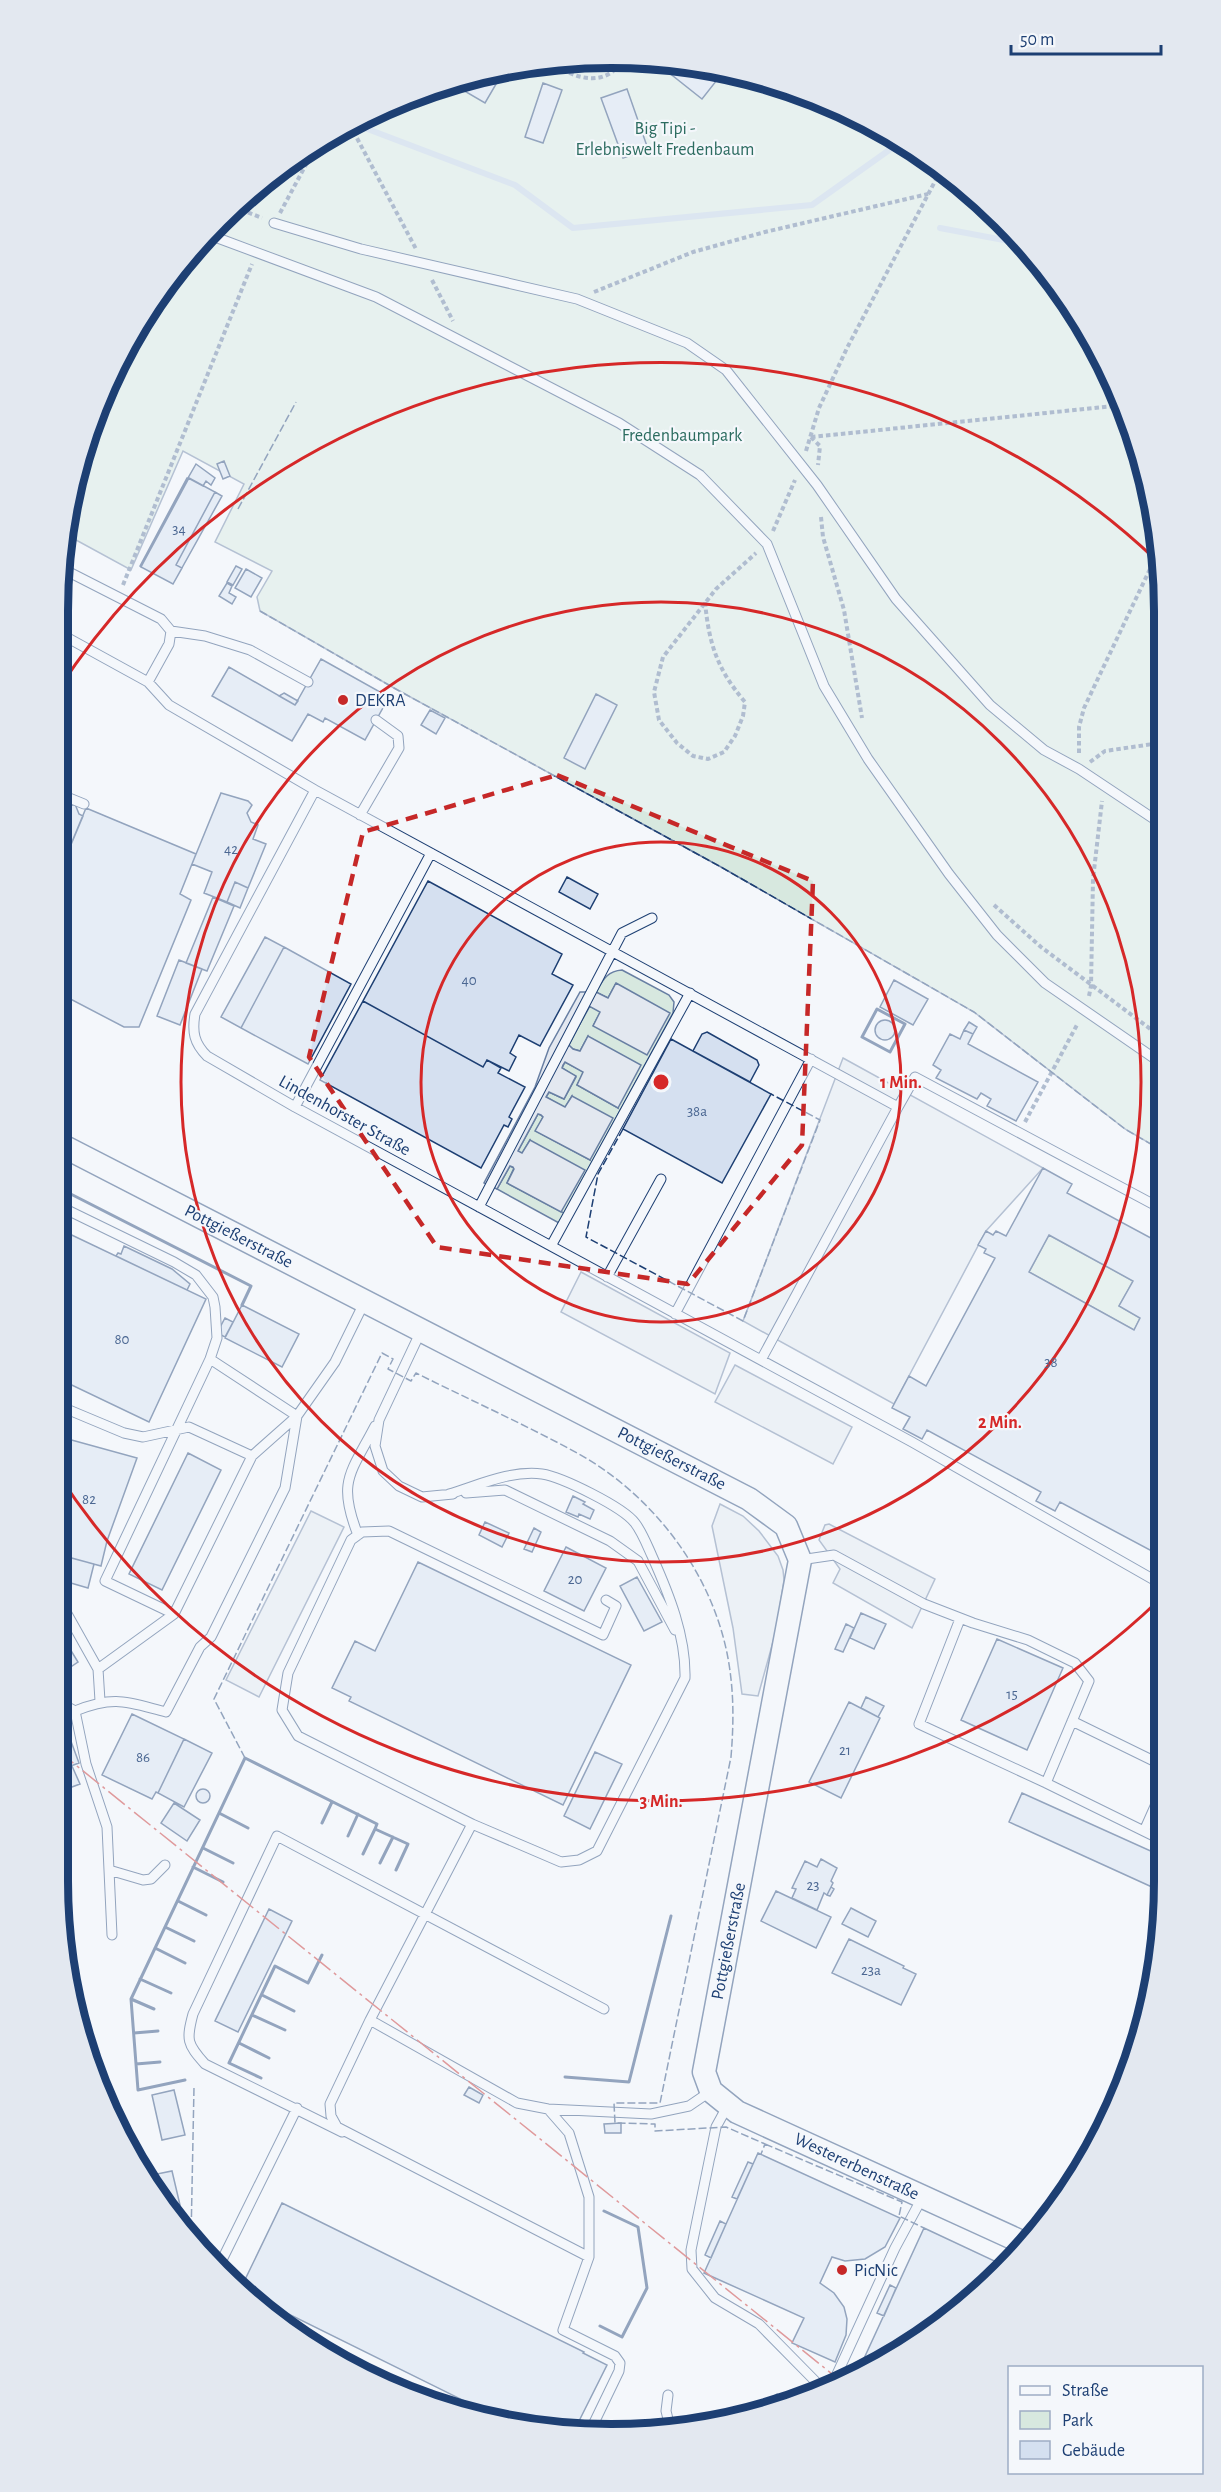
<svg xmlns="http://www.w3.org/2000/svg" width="1221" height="2492" font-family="'Alegreya Sans',sans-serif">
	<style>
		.green { fill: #d7e8df; stroke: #687fa3; stroke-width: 1.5 }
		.parking { fill: #e3e8f0; stroke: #687fa3; stroke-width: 1.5 }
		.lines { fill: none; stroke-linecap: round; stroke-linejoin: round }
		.stream { stroke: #bed0e5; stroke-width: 6 }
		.building { fill: #d5e0f0; stroke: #1d3f73; stroke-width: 1.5; fill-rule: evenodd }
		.service-casing { stroke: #1d3f73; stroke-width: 11 }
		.tertiary-casing { stroke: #1d3f73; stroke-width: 25 }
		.path { stroke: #5e769c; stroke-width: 4; stroke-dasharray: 4.5 3; stroke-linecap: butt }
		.service { stroke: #f4f7fb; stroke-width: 9 }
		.tertiary { stroke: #f4f7fb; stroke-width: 22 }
		.fence { stroke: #1d3f73; stroke-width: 1.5; stroke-dasharray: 8 3; stroke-linecap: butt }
		.wall { stroke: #1d3f73; stroke-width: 3 }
		.power { stroke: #c62828; stroke-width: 1.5; stroke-dasharray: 21 4.5 3 4.5; stroke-linecap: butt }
		.marked { fill: none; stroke: #c62828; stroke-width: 4.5; stroke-dasharray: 12 8; stroke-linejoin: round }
		.ring { fill: none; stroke: #d62828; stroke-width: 3 }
		.poi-dot { fill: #c62828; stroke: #f4f7fb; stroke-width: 2 }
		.labels { text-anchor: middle; stroke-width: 4.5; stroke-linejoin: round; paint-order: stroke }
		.number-label { font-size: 15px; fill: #4b6792 }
		.park-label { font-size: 18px; fill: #2c6c60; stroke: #f4f7fb }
		.poi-label { font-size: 18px; fill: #1d3f73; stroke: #f4f7fb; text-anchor: start }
		.street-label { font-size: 18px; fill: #1d3f73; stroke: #f4f7fb }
		.rim { fill: none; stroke: #1d3f73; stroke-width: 8 }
		.centre { fill: #d62828; stroke: #f4f7fb; stroke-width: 3 }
		.ring-label { font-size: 18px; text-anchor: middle; font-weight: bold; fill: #d62828; stroke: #f4f7fb; stroke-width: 4.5; stroke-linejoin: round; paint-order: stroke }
	</style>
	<rect width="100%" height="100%" fill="#f4f7fb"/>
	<path class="green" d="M611 57 719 68 823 99 948 172 1050 274 1122 399 1159 538 1161 1150 1125 1129 974 1012 721 867 394 688 260 611 257 597 272 571 215 542 244 484 183 451 131 570 65 534 68 502 99 398 150 303 219 219 303 150 399 99 503 68Z
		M622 970 669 995 674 1002 673 1013 559 1223 497 1189 510 1166 514 1168 507 1183 562 1212 530 1140 522 1154 518 1151 538 1114 541 1115 543 1117 536 1131 590 1160 572 1096 565 1108 546 1097 549 1092 564 1099 576 1077 562 1068 565 1062 584 1072 577 1085 618 1108 588 1036 580 1051 573 1049 568 1045 590 1006 601 1012 593 1026 616 983 608 998 596 992C603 980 607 971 622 970Z
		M1049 1235 1133 1281 1119 1306 1140 1318 1134 1330 1029 1272Z"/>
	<path class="parking" d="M616 983 670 1013 647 1055 593 1026 600 1012 589 1006 569 1045 573 1049 580 1051 588 1036 641 1065 618 1108 577 1085 583 1072 565 1062 563 1065 562 1068 576 1076 564 1099 549 1092 546 1097 565 1107 572 1096 613 1118 590 1160 535 1131 543 1117 541 1115 538 1114 518 1151 522 1153 530 1140 585 1170 561 1212 507 1183 514 1169 513 1167 510 1166 497 1189 484 1183 535 1087 549 1048 580 992H596L608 998Z
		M843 1058 1043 1168 986 1231 894 1404 743 1321Z
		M581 1272 730 1353 715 1394 561 1312Z
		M735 1365 852 1427 833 1464 715 1402Z
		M720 1504 743 1516 759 1531 778 1556 783 1570 784 1580 776 1631 758 1696 742 1694 733 1628 712 1526Z
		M311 1511 344 1527 259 1697 226 1680Z
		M829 1524 935 1579 912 1628 833 1583 840 1569 819 1540 825 1525Z"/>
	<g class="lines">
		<path class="stream" d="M357 125 515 185 573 228 812 205 899 143
			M940 228 1019 243"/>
	</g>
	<path class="building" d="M659 62 699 66 717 80 702 99 658 64Z
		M506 67 485 103 461 89 467 78Z
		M543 83 562 90 543 143 525 137Z
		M627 89 648 149 623 158 601 98Z
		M224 461 230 476 223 479 217 464Z
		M196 464 215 478 211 485 206 481 203 486 188 478Z
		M188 478 141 567 140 566 187 478Z
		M189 478 215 492 176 565 182 568 173 584 141 567Z
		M215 492 222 496 173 584 182 568 176 565Z
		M236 566 242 569 233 585 227 582Z
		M246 569 262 578 251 597 235 588Z
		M227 583 232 586 229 593 236 597 232 604 219 596Z
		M321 659 389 697 365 740 325 718 323 722 308 714 292 741 212 696 229 667 295 705Z
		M284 693 298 701 295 705 279 696Z
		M596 694 617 705 585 769 564 758Z
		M430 710 445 718 436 734 421 725Z
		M221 793 248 801 252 805 247 813 251 822 258 825 253 839 266 844 248 888 235 882 227 902 204 893 212 872 192 864Z
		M75 804 79 814 83 816 57 878V805L65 808Z
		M86 808 196 854 180 894 191 900 139 1027H124L57 992V878Z
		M567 877 598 894 590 909 559 892Z
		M428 881 562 954 552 974 573 985 540 1046 519 1035 510 1053 516 1057 509 1071 487 1060 483 1067 363 1001Z
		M235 882 248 888 240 908 227 902Z
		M213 897 234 906 207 971 186 963Z
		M265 937 284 947 241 1028 221 1017Z
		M284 947 351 984 308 1064 241 1028Z
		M179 960 202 969 180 1025 157 1016Z
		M894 980 928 999 913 1025 880 1007Z
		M363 1001 483 1067 487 1060 501 1068 498 1073 525 1087 509 1117 512 1119 508 1127 504 1125 481 1168 320 1080Z
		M875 1030a10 10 0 1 1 20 0a10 10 0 1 1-20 0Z
		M969 1022 977 1027 973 1034 964 1030Z
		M964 1030 973 1034 968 1044 1038 1082 1016 1121 987 1106 991 1099 981 1093 977 1099 936 1078 941 1070 933 1065 950 1034 960 1039Z
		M707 1032 757 1060 759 1065 750 1082 693 1051 702 1034Z
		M671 1039 771 1094 722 1183 623 1129Z
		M1043 1168 1072 1184 1067 1193 1162 1244V1338L1158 1345 1162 1347 1163 1557 1060 1502 1055 1511 1036 1501 1041 1492 927 1430 922 1439 903 1429 910 1417 892 1408 909 1376 926 1386 995 1258 984 1253 986 1249 978 1245 986 1231 993 1235 996 1231 1006 1236ZM1049 1235 1133 1281 1119 1306 1140 1318 1134 1330 1029 1272Z
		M57 1228 206 1299 149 1422 57 1378Z
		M124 1246 172 1269 190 1284 187 1290 116 1256 118 1253 121 1254Z
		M242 1305 299 1334 282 1367 225 1338Z
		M225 1318 233 1322 225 1337 217 1333Z
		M57 1436 137 1458 107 1541 101 1566 57 1554Z
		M188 1453 221 1470 162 1590 129 1574Z
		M573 1496 585 1502 583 1504 594 1510 590 1519 579 1514 578 1517 566 1512Z
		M485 1522 509 1533 502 1547 479 1535Z
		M534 1528 541 1532 532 1552 524 1549Z
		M566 1547 606 1568 584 1611 544 1591Z
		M60 1555 94 1564 88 1588 57 1579Z
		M418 1562 631 1665 563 1805 349 1701 351 1697 332 1688 355 1641 375 1651Z
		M637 1577 662 1622 644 1631 620 1586Z
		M861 1613 886 1624 874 1649 850 1638Z
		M846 1624 854 1628 843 1652 835 1649Z
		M57 1630 70 1649 57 1657Z
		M997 1639 1063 1668 1027 1750 961 1720Z
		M70 1649 78 1662 57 1676V1657Z
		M866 1697 884 1706 878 1717 861 1708Z
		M849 1702 880 1718 841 1798 809 1782Z
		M132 1714 184 1739 158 1793 156 1792 152 1799 102 1775Z
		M61 1736 62 1738 69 1736 79 1763 57 1771V1738Z
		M184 1739 212 1753 184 1807 158 1793Z
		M595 1752 622 1764 590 1829 564 1816Z
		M72 1766 80 1784 61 1791 57 1780V1771Z
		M196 1796a7 7 0 1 1 14 0a7 7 0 1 1-14 0Z
		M1022 1793 1164 1857 1163 1892 1009 1822Z
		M174 1803 200 1820 187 1841 161 1823Z
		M821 1859 837 1868 831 1881 833 1883 827 1895 824 1893 817 1910 792 1898 796 1889 792 1888 805 1861 817 1867Z
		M831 1887 834 1889 830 1896 827 1895Z
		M776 1891 831 1917 816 1948 761 1921Z
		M851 1908 876 1921 868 1937 842 1924Z
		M269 1909 292 1921 238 2032 215 2021Z
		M849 1939 904 1966 903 1968 916 1974 901 2005 832 1973Z
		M469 2087 483 2095 479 2103 464 2095Z
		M174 2090 185 2135 162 2140 152 2095Z
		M621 2123V2133H605L604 2124Z
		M758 2153 900 2218 885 2247 865 2259 845 2261 832 2257 820 2283 834 2293 844 2307 847 2319 846 2335 835 2362 792 2343 804 2318 704 2273Z
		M748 2162 753 2164 737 2199 732 2197Z
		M172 2171 180 2205 166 2208 156 2189 152 2175Z
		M282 2203 584 2352 583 2353 607 2365 576 2427 513 2425 240 2290Z
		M720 2221 726 2224 711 2258 705 2255Z
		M924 2228 1001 2264 995 2278 855 2378Z
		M890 2285 896 2288 884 2316 877 2313Z
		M777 2394 781 2400 774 2403 771 2398Z"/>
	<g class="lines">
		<g class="service-casing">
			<path id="service" d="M274 223 361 249 577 299 687 343 726 370 817 485 896 599 990 705 1044 750 1079 769 1160 823
				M207 234 376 297 619 423 700 475 767 544 824 686 868 759 949 874 997 935 1045 983 1161 1063
				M61 568 161 619 171 631 169 644 148 682
				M171 631 205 636 250 650 308 682
				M57 632 148 682 169 705 315 790 898 1107 761 1360
				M315 790 195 1014C192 1032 194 1043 207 1056L295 1107 912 1442 1163 1585
				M57 793 84 804
				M360 815 399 748 398 736 376 720
				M295 1107 431 853
				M898 1107 915 1077 1162 1209
				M57 1205 174 1262 196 1275 213 1297 215 1307 217 1338 210 1359
				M479 1207 622 933 652 918
				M551 1246 690 993
				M607 1277 661 1179
				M675 1314 811 1059
				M421 1331 379 1420 375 1446 383 1471 399 1486 422 1497 453 1494
				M57 1405 124 1433 143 1437 189 1427 252 1456 297 1416 335 1362 365 1301
				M466 1493 505 1490 610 1541 638 1561 675 1630
				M449 1494C479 1485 511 1470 542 1474 562 1477 623 1507 635 1523 642 1532 647 1545 652 1556 669 1594 686 1636 685 1678L597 1851 579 1860 561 1862 472 1824
				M358 1535C337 1482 350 1474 375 1426
				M800 1560 834 1555 924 1604 973 1623 1028 1640 1075 1663 1089 1681 1046 1783 919 1724 960 1619
				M606 1600 616 1606 603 1635 389 1531 362 1532 351 1540 288 1673 282 1710 298 1736 472 1824 370 2020 517 2103 548 2109 651 2114 689 2106 711 2091
				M57 1602 66 1612 98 1669
				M57 1701 75 1711
				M100 1701 98 1669 174 1614 252 1456
				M1072 1721 1164 1766
				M1046 1783 1164 1841
				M1144 1831 1164 1786
				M109 1870 143 1880 151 1879 165 1865
				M112 1935 107 1827 86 1764 75 1711C115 1695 127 1702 166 1712L200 1647 211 1637 285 1488 297 1416 210 1359 105 1581 174 1614
				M370 2020 330 2104 331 2116 337 2127 589 2257V2197L569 2133 548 2109
				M728 2105 716 2127 691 2250 692 2269 715 2298 759 2324 822 2388
				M342 2132 205 2064C187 2044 186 2040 193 2014L277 1836 604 2009
				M589 2257 563 2330 615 2356 620 2363 619 2371 592 2427
				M218 2268 297 2108
				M327 2356 347 2366
				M832 2385 895 2248 922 2198
				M668 2395 666 2411 669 2423 681 2430"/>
		</g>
		<g class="tertiary-casing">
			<path id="tertiary" d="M57 1143 749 1499 786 1526 800 1560 704 2072 711 2091 737 2112 1026 2244"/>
		</g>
		<path class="path" d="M549 63C576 78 604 90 625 58
			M350 125 416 249
			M234 207 262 218
			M280 213 318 142
			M432 280 453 321
			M594 292 693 252 765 232 928 194
			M811 437 820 446 818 465
			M811 437 1124 405
			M806 451 819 408 847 348 942 168
			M821 517 823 537 844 610 862 718
			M773 531 795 480
			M123 585 252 264
			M705 602C709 644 717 669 745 702L743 716 735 736 724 752 708 759 693 756 677 743 659 720 654 692 663 657 716 589 756 553
			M1079 753V727L1084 708 1159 550
			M1090 762 1105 751 1160 743
			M994 905 1041 947 1161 1037
			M1089 996 1091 986 1093 879 1102 801
			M1025 1122 1078 1023"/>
		<use href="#service" class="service"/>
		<use href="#tertiary" class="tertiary"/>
		<path class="fence" d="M238 509 296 402
			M260 611 394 688 721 867 974 1012 1125 1129 1161 1150
			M623 1129 598 1174 586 1237 743 1321 820 1120 771 1094
			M245 1758 214 1699 382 1353 393 1359 388 1369 411 1381 416 1373C470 1400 526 1425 579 1454 652 1495 710 1570 727 1653 734 1688 734 1721 731 1757L660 2103H614L615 2123 655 2124V2131L726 2127 765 2144 761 2154
			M765 2144 902 2202 899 2216 924 2228
			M191 2239 194 2087"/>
		<path class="wall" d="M877 1009 905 1024 890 1052 862 1037Z
			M57 1187 251 1286 242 1305
			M219 1813 248 1828
			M322 1823 332 1802
			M348 1836 358 1814
			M203 1848 233 1863
			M363 1854 375 1829
			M380 1863 393 1837
			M193 1867 223 1882
			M178 1901 206 1915
			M165 1927 194 1941
			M155 1948 185 1963
			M140 1979 171 1993
			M262 1995 294 2011
			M131 1999 154 2009
			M252 2015 285 2030
			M134 2033 158 2031
			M239 2043 269 2058
			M136 2064 160 2062
			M565 2077 629 2082 671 1916
			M261 2078 229 2063 275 1966 308 1983 322 1955
			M185 2080 138 2090 131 1999 245 1758 377 1824 375 1829 408 1844 396 1870
			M600 2326 622 2337 647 2288 638 2227 604 2211"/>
		<path class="power" d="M57 1750 842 2382"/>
	</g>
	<path d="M0 0H1221V2492H0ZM557 775 813 881 802 1145 688 1284 437 1247 309 1057 363 832Z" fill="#f4f7fb" fill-opacity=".55" fill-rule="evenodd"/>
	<path class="marked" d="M557 775 813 881 802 1145 688 1284 437 1247 309 1057 363 832Z"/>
	<g class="ring">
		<circle cx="661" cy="1082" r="240"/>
		<circle cx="661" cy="1082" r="480"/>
		<path d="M1160 1599A719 719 0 0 1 58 1474M58 690A719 719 0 0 1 1156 560"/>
	</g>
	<g class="poi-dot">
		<circle cx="343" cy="700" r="6"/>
		<circle cx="842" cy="2270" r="6"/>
	</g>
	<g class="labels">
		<g class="number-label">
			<text x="179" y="534">34</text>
			<text x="231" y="854">42</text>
			<text x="469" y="985">40</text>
			<text x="697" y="1116">38a</text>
			<text x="122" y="1344">80</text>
			<text x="1051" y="1367">38</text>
			<text x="89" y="1504">82</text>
			<text x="575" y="1584">20</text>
			<text x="1012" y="1699">15</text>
			<text x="845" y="1755">21</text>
			<text x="143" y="1762">86</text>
			<text x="813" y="1890">23</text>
			<text x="871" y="1975">23a</text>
		</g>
		<g class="park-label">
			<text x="665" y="134">Big Tipi -<tspan x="665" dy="21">Erlebniswelt Fredenbaum</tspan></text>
			<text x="682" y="441">Fredenbaumpark</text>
		</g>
		<g class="poi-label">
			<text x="355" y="706">DEKRA</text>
			<text x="854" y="2276">PicNic</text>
		</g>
		<g class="street-label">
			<text transform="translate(345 1115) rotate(29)" y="6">Lindenhorster Straße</text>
			<text transform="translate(239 1236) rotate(27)" y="6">Pottgießerstraße</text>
			<text transform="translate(672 1458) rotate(27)" y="6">Pottgießerstraße</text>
			<text transform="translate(728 1941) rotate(-79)" y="6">Pottgießerstraße</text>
			<text transform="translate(857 2166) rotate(25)" y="6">Westererbenstraße</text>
		</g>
	</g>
	<path d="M0 0H1221V2492H0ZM611 68H611A543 543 0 0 1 1154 611V1881A543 543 0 0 1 611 2424H611A543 543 0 0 1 68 1881V611A543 543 0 0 1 611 68Z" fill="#e3e8f0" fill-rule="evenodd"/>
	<path class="rim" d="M611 68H611A543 543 0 0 1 1154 611V1881A543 543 0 0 1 611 2424H611A543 543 0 0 1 68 1881V611A543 543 0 0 1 611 68Z"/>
	<circle cx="661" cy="1082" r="9" class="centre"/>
	<g class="ring-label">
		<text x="901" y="1088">1 Min.</text>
		<text x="1000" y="1428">2 Min.</text>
		<text x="661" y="1807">3 Min.</text>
	</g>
	<rect x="1008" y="2366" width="195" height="108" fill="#f4f7fb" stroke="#9eadc5" stroke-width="1.5"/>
	<rect x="1020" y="2386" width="30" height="9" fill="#f4f7fb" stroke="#9eadc5" stroke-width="1.5"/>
	<text x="1062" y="2396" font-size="18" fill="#1d3f73">Straße</text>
	<rect x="1020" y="2411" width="30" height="18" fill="#d7e8df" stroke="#9eadc5" stroke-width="1.5"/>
	<text x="1062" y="2426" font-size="18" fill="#1d3f73">Park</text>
	<rect x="1020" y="2441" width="30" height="18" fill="#d5e0f0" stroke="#9eadc5" stroke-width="1.5"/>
	<text x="1062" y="2456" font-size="18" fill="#1d3f73">Gebäude</text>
	<path d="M1011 45v9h150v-9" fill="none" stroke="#1d3f73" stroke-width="3"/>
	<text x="1020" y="45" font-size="18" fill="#1d3f73" stroke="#f4f7fb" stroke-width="4.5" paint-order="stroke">50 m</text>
</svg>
